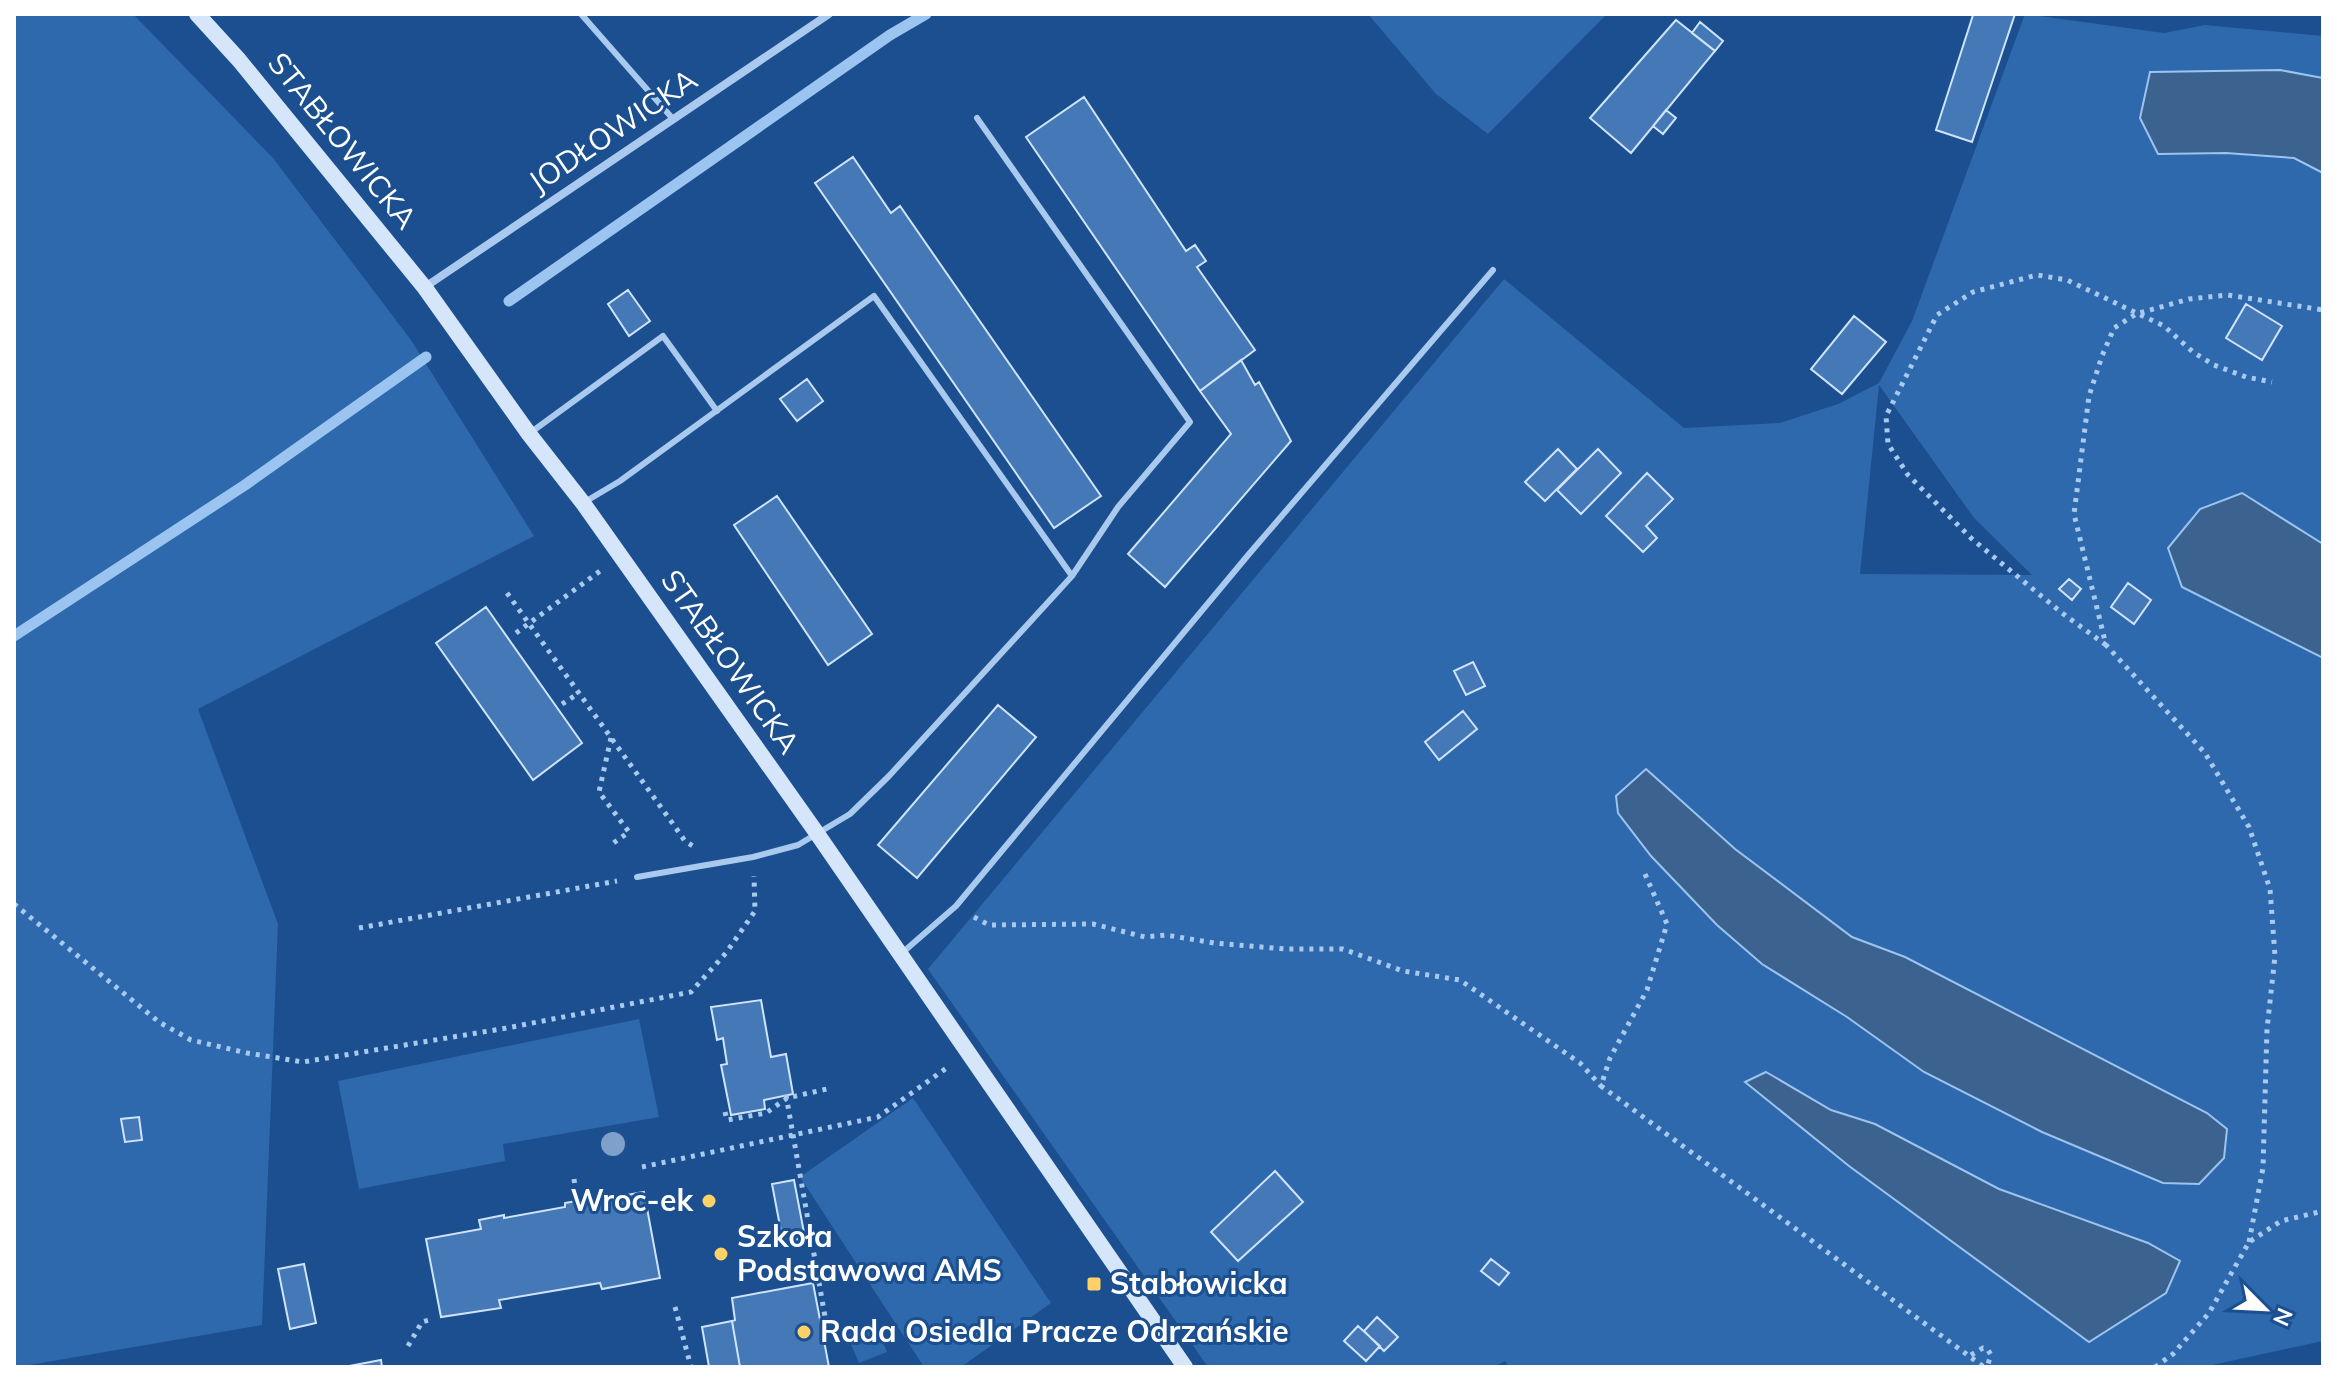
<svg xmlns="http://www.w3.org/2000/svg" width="2337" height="1381" font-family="Mulish,sans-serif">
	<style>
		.green { fill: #2e69ad; fill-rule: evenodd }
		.water { fill: #3c6290; stroke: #9cc4f0; stroke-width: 2 }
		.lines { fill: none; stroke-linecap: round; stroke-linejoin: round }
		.stream { stroke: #9cc4f0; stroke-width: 11 }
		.building { fill: #4478b7; stroke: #cfe3fa; stroke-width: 2 }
		.path { stroke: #a9c9ee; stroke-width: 5; stroke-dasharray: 4 6; stroke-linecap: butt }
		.lane { stroke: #a9c9ee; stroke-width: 6 }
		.street { stroke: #a9c9ee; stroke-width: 8 }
		.secondary { stroke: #d6e6fa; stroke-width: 16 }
		.tree { fill: #7ea0ca }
		.poi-dot { fill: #ffd166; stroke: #1b4f8f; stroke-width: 3 }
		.labels { text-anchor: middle; stroke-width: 6; stroke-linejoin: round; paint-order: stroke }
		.street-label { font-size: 30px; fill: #fff; stroke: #1b4f8f }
		.poi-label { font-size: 30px; font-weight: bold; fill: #fff; stroke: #1b4f8f; text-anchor: start }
	</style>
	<rect width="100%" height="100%" fill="#1b4f8f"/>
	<path class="green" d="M14 14H133L273 158 411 340 534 536 198 709 278 924 262 1325 18 1367H14Z
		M1368 14H1607L1488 134 1436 94Z
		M2025 14 2164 33 2205 25 2323 36V544L2242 493 2296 645 2323 658V1341L2203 1367H1509L1505 1361 1494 1367H1208L928 969 1504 279 1684 428 1780 423 1838 404 1879 383 1912 321ZM1879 385 1974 518 2032 575 1860 574ZM1558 449 1577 469 1598 449 1621 473 1581 513 1557 490 1545 501 1525 482ZM1647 474 1672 499 1646 526 1657 538 1643 552 1606 516ZM1473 662 1485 686 1466 695 1454 672ZM1463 712 1477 730 1439 759 1425 742ZM1646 769 1735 849 1852 937 1905 957 2207 1113 2199 1184 2162 1183 2042 1132 1924 1072 1717 925 1650 856 1619 813 1616 796ZM1766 1073 1831 1110 1875 1124 1999 1189 2148 1243 1849 1166 1746 1083ZM1377 1318 1398 1337 1385 1350 1380 1346 1365 1361 1344 1341 1358 1326 1364 1331Z
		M639 1019 659 1117 503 1144 505 1161 359 1189 338 1081Z
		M913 1098 1051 1303 961 1367H924L800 1177Z
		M876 1324 887 1352 859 1363 847 1335Z"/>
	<path class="water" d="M2280 70 2323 78V173L2294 158 2226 153 2158 154 2140 118 2150 72Z
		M2242 493 2323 544V658L2182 587 2168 548 2200 509Z
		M1646 769 1735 849 1852 937 1905 957 2207 1113 2227 1129 2224 1158 2199 1184 2163 1183 2042 1132 1924 1072 1847 1017 1762 964 1717 925 1651 856 1618 813 1616 796Z
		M1766 1072 1831 1110 1875 1124 1999 1189 2148 1243 2180 1261 2166 1293 2089 1342 1849 1166 1745 1082Z"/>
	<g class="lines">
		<path class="stream" d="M509 301 890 35 926 14
			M14 636 245 485 426 357"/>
	</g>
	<path class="building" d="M1968 14H2015L1972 142 1936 130 1973 15Z
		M1676 20 1715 51 1631 153 1590 118Z
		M1700 22 1723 41 1715 51 1692 33Z
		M1084 97 1186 251 1195 245 1206 261 1197 267 1255 350 1200 391 1026 137Z
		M1666 110 1676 118 1663 134 1653 126Z
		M853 157 891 213 900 206 1101 496 1054 528 815 183Z
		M628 290 650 321 629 336 608 304Z
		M2246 304 2282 326 2262 360 2226 338Z
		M1854 316 1886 342 1842 394 1811 369Z
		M1241 360 1255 385 1259 382 1291 441 1165 587 1128 554 1231 434 1200 391Z
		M807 379 823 401 797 421 780 399Z
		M1558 449 1577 469 1545 501 1525 482Z
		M1598 449 1621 473 1581 514 1557 490Z
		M1647 473 1673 499 1646 526 1657 538 1643 552 1606 516Z
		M777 496 872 634 828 665 734 525Z
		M2069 579 2081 589 2072 600 2059 589Z
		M2128 583 2151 600 2134 624 2111 607Z
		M486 607 582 743 533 780 436 643Z
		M1473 662 1485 686 1466 695 1454 671Z
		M998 705 1036 737 917 878 878 845Z
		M1463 711 1477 729 1439 760 1425 742Z
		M761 1000 771 1057 786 1054 793 1094 764 1100 765 1109 731 1115 721 1065 727 1064 723 1038 717 1040 711 1007Z
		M139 1117 142 1140 125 1142 121 1119Z
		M1275 1171 1303 1202 1238 1261 1211 1232Z
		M794 1180 805 1238 783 1242 772 1184Z
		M644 1192 660 1278 602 1289 600 1283 499 1300 501 1308 441 1317 426 1239 481 1229 479 1220 504 1215V1218L565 1207V1203L587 1199 588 1202Z
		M1491 1259 1509 1273 1499 1285 1481 1271Z
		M304 1264 316 1323 290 1329 278 1269Z
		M813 1283 829 1367H740L732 1321 735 1320 732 1298Z
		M1377 1317 1398 1337 1384 1351 1364 1331Z
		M732 1321 740 1367H709L702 1327Z
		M1358 1326 1380 1346 1366 1361 1344 1341Z
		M381 1360 382 1367H344Z"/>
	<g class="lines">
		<path class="path" d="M507 593 673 824 685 841 693 846
			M516 633 600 571
			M2106 645 2062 613 1972 539 1908 475 1888 444 1886 416 1937 315 1973 292 2037 275 2067 280 2164 326 2193 352 2214 365 2246 377 2272 382
			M562 704 579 693
			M611 738 599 792 629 832 612 844
			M1645 874 1667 924 1647 990 1610 1058 1601 1086 1984 1367
			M14 904 159 1022 191 1040 247 1053 303 1062 507 1028 691 992 726 953 755 911 754 876
			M974 917 989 925 1093 924 1145 937 1166 935 1214 943 1285 949H1343L1403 971 1460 980 1580 1063 1601 1086
			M359 928 617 881
			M786 1095 827 1328 822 1329
			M725 1112 727 1120 766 1113 787 1098 827 1089
			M642 1167 878 1117 948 1067
			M574 1179 577 1201
			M2249 1242 2263 1168 2267 1029 2275 956 2270 889 2249 827 2205 753 2106 645 2074 514 2089 396 2102 356 2114 328 2136 314 2189 299 2228 295 2323 310
			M675 1307 691 1367
			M408 1346 422 1322 429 1320
			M1971 1355 1983 1348 1988 1350 1991 1355 1987 1367
			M2155 1367 2173 1354 2209 1313 2249 1242 2281 1221 2323 1211"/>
		<path class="lane" d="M581 14 673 119
			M977 118 1190 422 1118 507 1072 576
			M530 433 663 336 717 411
			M583 503 620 481 874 296 1072 576 889 776 850 814 798 845 753 857 637 877
			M902 953 956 906 1249 554 1493 270"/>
		<path class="street" d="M425 287 829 14"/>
		<path class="secondary" d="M197 14 239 60 425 288 529 434 583 503 816 832 1185 1367"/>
	</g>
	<circle class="tree" cx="613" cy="1144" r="12"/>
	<g class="poi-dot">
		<circle cx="709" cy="1201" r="8"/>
		<circle cx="721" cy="1254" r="8"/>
		<rect x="1086" y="1276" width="16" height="16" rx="4"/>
		<circle cx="804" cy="1332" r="8"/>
	</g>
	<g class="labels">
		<g class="street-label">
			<text transform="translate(613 131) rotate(-34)" y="10">JODŁOWICKA</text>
			<text transform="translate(342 141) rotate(51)" y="10">STABŁOWICKA</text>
			<text transform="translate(730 662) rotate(55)" y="10">STABŁOWICKA</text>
		</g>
		<g class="poi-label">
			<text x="693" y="1211" text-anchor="end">Wroc-ek</text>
			<text x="737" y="1247">Szkoła<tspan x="737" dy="34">Podstawowa AMS</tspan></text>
			<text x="1110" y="1294">Stabłowicka</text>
			<text x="820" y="1342">Rada Osiedla Pracze Odrzańskie</text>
		</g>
	</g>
	<rect width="2337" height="1381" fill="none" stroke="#ffffff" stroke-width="32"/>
	<g transform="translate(2265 1309) rotate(114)" stroke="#1b4f8f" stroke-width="6" paint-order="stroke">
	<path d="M0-6L14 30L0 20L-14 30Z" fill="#ffffff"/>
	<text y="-12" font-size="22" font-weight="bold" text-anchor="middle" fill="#ffffff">N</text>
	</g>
</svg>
